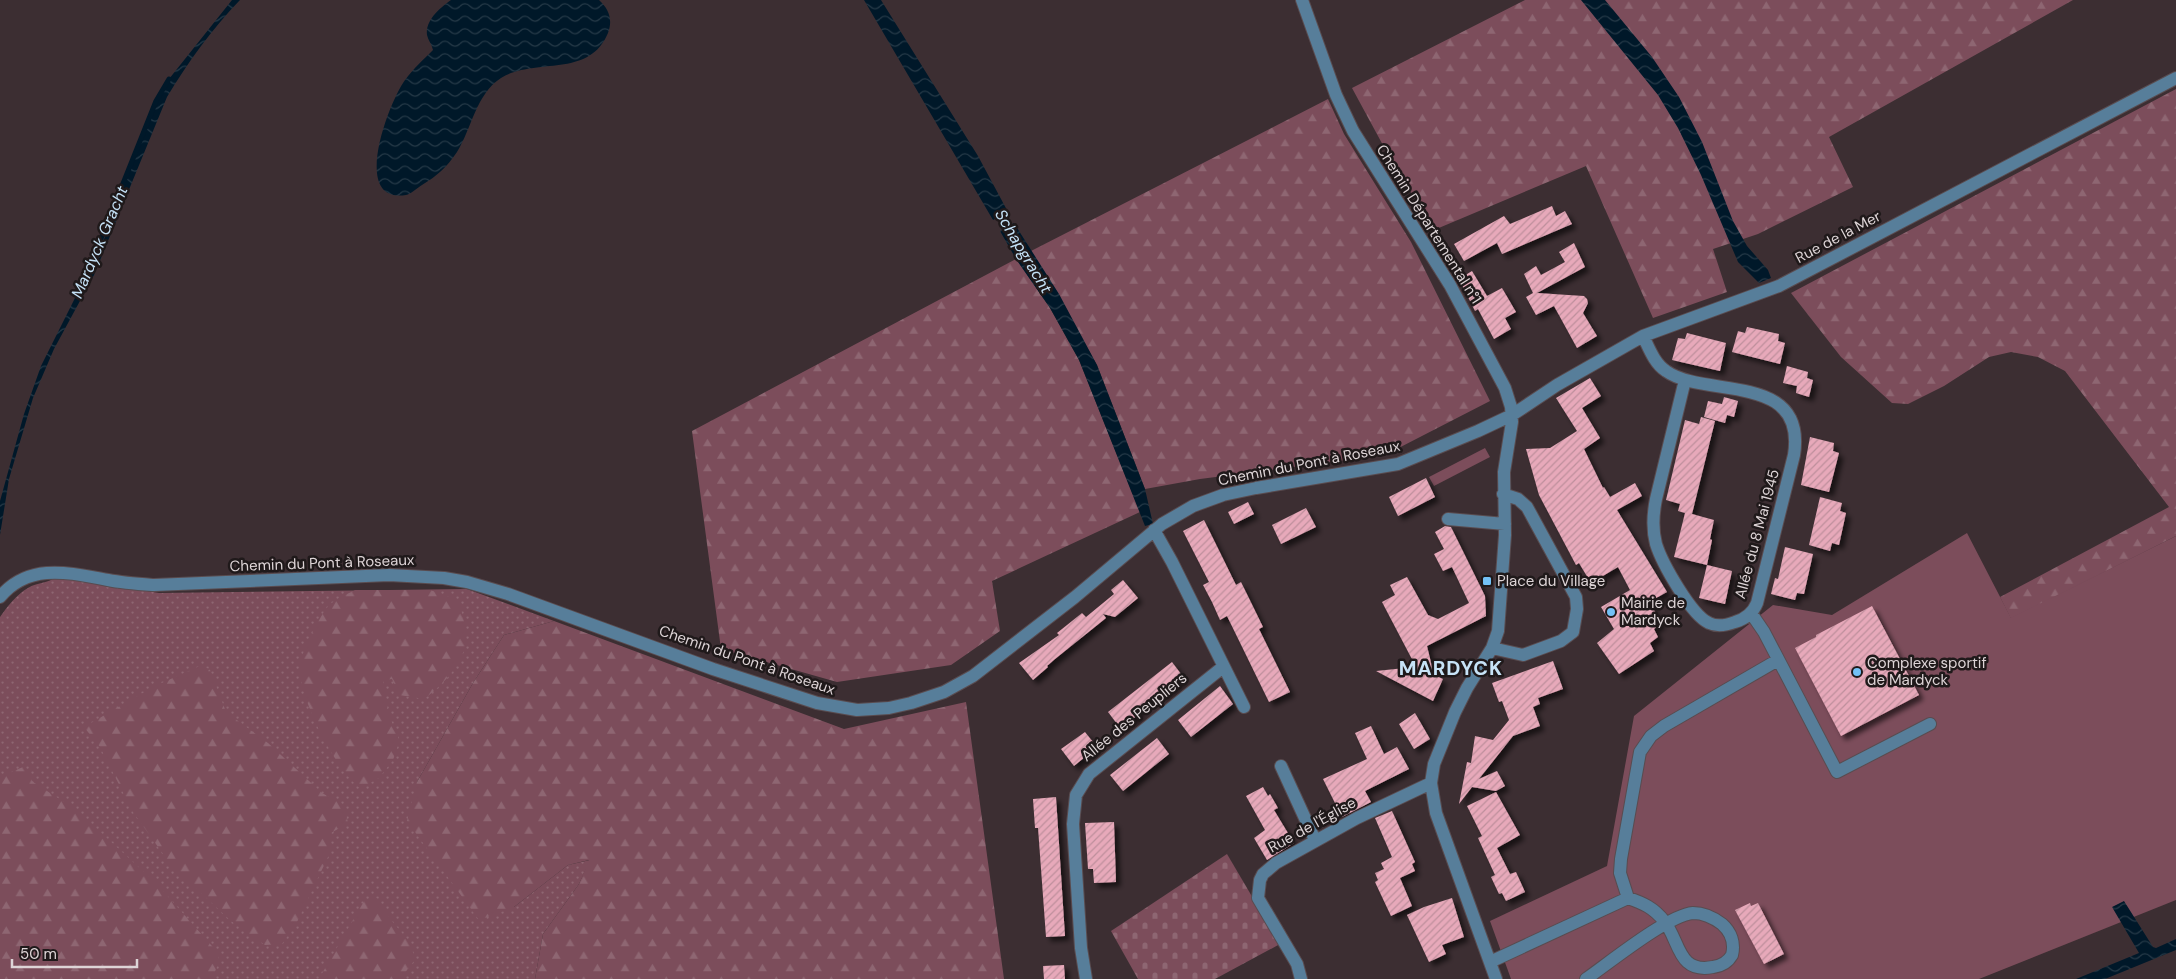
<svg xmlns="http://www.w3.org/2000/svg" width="2176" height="979" font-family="'DM Sans',sans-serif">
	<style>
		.grass { fill: url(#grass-dots) }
		.forest { fill: url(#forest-firs) }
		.cemetery { fill: url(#cemetery-stones) }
		.pitch { fill: #7c4d5b }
		.water { fill: url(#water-waves) }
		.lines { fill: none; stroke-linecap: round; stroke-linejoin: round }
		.stream { stroke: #001829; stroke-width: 5 }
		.building { fill: url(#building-hatch); filter: url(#shadow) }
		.minor-casing { stroke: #594c50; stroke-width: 14 }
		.minor { stroke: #577e9a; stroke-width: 12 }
		.poi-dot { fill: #73c1f6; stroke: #1f191a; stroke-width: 2 }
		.labels { text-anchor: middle; stroke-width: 5; stroke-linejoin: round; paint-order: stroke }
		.street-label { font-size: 15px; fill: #ddd4d6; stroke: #1f191a }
		.poi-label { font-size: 15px; fill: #ddd4d6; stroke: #1f191a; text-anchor: start }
		.water-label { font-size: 16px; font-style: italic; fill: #c4e1f6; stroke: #1f191a }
		.district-label { font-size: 20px; font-weight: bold; letter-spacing: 1px; fill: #c7e3f7; stroke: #1f191a }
	</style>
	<defs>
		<pattern id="grass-dots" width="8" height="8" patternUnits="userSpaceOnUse" patternTransform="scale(1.25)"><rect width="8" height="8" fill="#7c4d5b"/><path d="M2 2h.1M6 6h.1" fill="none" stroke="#8e6672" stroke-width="1.8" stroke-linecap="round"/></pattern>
		<pattern id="forest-firs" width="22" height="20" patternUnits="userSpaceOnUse" patternTransform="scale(1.25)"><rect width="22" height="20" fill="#7c4d5b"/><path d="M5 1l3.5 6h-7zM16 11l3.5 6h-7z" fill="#8e6672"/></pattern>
		<pattern id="cemetery-stones" width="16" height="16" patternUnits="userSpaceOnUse" patternTransform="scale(1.25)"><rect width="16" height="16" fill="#7c4d5b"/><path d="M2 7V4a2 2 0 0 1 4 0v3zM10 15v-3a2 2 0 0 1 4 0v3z" fill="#8e6672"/></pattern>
		<pattern id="water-waves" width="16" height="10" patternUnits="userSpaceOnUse" patternTransform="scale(1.25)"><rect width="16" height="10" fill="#001829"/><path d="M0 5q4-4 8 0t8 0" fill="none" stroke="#253947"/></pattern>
		<pattern id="building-hatch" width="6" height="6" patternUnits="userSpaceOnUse" patternTransform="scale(1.25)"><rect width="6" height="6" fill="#e7a9ba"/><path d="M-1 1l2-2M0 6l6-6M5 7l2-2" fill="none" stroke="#be8f9c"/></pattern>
		<filter id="shadow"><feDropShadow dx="4.5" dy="4.5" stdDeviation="2.5" flood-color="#0009"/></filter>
	</defs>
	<rect width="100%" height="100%" fill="#3c2e32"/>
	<path class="grass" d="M57 576 159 593 467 589 554 621 504 635 473 683 417 782 514 907 568 865 590 860 579 884 543 934 535 979H0V617C7 607 17 594 28 588 37 582 48 584 57 576Z"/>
	<path class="forest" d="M1525 0H2073L1829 137 1853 187 1758 234 1713 249 1727 292 1653 318 1586 166 1434 230 1391 160 1352 88Z
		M2176 89V536L2011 619 2000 597 2169 507 2065 371 2038 357 2011 352 1989 357 1944 386 1908 404 1892 403 1841 357 1791 293Z
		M1328 99 1344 134 1411 242 1490 401 1385 455 1200 479 1145 489 1097 365 1031 251Z
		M1016 259 1050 308 1079 360 1140 512 992 581 1000 631 951 665 837 682 721 649 692 431Z
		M355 590H430L458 600C462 613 470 636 464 650 458 669 440 687 424 699L399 695 392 679 383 680 389 717 398 734V745L393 760 379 778 360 788C335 769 297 695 300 664 301 654 320 616 326 609 332 600 346 595 355 590Z
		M554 621 844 729 966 702 1004 979H535L543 934 579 884 589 860 568 865 514 907 479 920 407 821 417 782 473 683 504 635Z
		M202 665 210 670 226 712 268 743 322 793 344 805 348 823 331 833 328 857 297 922 282 944 265 945 231 921 171 865 133 812 100 747 84 727 155 686Z
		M23 767 33 782 75 809 156 883 219 954 218 964 212 979H0V777Z
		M377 898 391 920 412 945 414 961 400 979H321L320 977 364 901Z"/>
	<path class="cemetery" d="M1227 854 1280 944 1215 979H1138L1111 931Z"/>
	<path class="pitch" d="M1485 448 1490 457 1434 486 1429 477Z
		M1967 533 2011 618 2176 536V900L1979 979H1511L1490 921 1607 866 1634 716 1773 605 1832 615Z"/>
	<path class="water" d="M232 0H240C212 29 188 62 167 97L94 275 54 349 33 398 9 479 0 535V501L24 414 41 366 101 246 113 218 142 136 165 84Z
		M451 0H599C609 9 613 20 608 33 589 79 535 57 501 78 476 94 472 128 457 152 447 167 437 176 422 185 417 188 411 194 406 195 349 204 390 100 405 80 413 69 424 59 433 50 432 45 428 40 427 35 425 20 441 7 451 0Z
		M864 0H881L978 156 1008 212 993 220Z
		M1581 0H1605L1652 57 1679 97 1702 142 1733 221 1747 246 1768 270 1771 278 1759 283 1738 262 1701 175 1678 128 1658 95Z
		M1014 223 1059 294 1097 365 1145 489 1153 524 1145 526 1079 360 1050 308 1016 259 1000 231Z
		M2124 901 2153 947 2156 948 2176 939V950L2105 979H2076L2139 953 2112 907Z"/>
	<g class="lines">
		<path class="stream" d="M999 211 1011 232
			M84 281 156 101 169 79"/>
	</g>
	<path class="building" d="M1552 206 1556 216 1565 211 1572 224 1502 254 1497 243 1464 261 1454 244 1504 216 1510 224Z
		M1574 243 1585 267 1537 293 1584 296 1587 299 1588 303 1583 313 1597 336 1577 348 1554 306 1536 315 1526 297 1533 293 1524 274 1536 266 1541 275 1565 262 1559 252Z
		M1472 271 1487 296 1502 288 1516 312 1505 318 1511 329 1494 339 1478 309 1475 311 1459 279Z
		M1747 327 1779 334 1778 341 1785 343 1780 364 1732 352 1738 331 1745 333Z
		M1687 333 1726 343 1720 371 1672 360 1678 338 1685 339Z
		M1787 366 1808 372 1807 378 1813 380 1809 397 1796 393 1797 386 1783 383Z
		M1590 378 1601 396 1582 408 1600 438 1584 449 1603 488 1604 487 1610 497 1635 483 1642 496 1617 510 1667 592 1649 602 1662 623 1654 629 1658 637 1650 643 1654 651 1619 674 1597 643 1614 629 1601 607 1630 590 1618 567 1591 583 1579 563 1576 565 1539 495 1526 449 1550 448 1577 431 1556 398Z
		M1724 397 1738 401 1734 417 1727 415 1725 423 1704 417 1708 401 1722 404Z
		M1701 417 1715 421 1692 514 1714 520 1710 539 1712 540 1707 565 1732 571 1725 604 1699 598 1707 565 1674 557 1685 513 1678 511 1680 504 1666 500 1685 420 1699 424Z
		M1810 437 1834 443 1833 451 1839 453 1829 492 1801 485Z
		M1426 478 1435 497 1398 516 1389 497Z
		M1820 497 1842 503 1840 511 1846 513 1839 545 1832 543 1830 551 1809 545Z
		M1248 502 1254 514 1234 524 1228 512Z
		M1306 508 1316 527 1281 544 1272 525Z
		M1204 520 1236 585 1241 582 1263 627 1259 629 1290 692 1269 702 1227 616 1220 620 1212 602 1203 585 1209 582 1183 531Z
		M1445 526 1451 527 1485 596 1486 616 1427 646 1434 675 1443 679 1433 701 1376 671 1405 668 1404 665 1414 663 1382 602 1395 595 1390 585 1407 577 1428 615 1438 619 1469 603 1452 567 1443 571 1434 554 1444 549 1435 532Z
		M1785 547 1813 554 1804 594 1797 593 1795 600 1771 594 1775 578 1778 579Z
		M1123 580 1138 598 1115 617 1103 614 1106 618 1055 659 1047 666 1048 667 1033 680 1019 663 1059 635 1057 633 1082 613 1086 617 1114 594 1111 590Z
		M1872 606 1919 695 1841 736 1795 648 1816 637V635Z
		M1553 661 1563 689 1538 698 1540 704 1533 707 1540 726 1513 736 1479 779 1497 771 1505 786 1496 791 1472 787 1459 804 1467 762 1471 763 1475 736 1493 740 1509 720 1502 701 1499 702 1492 683Z
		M1172 662 1184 678 1162 696 1159 693 1138 710 1140 713 1121 729 1108 712Z
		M1220 686 1233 704 1191 737 1178 720Z
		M1415 713 1430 739 1414 749 1399 724Z
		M1371 726 1384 754 1397 747 1409 769 1365 791 1371 802 1342 817 1323 779 1367 759 1355 733Z
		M1085 732 1097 747 1074 766 1061 749Z
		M1157 738 1169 754 1123 791 1110 775Z
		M1263 787 1268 796 1270 794 1278 808 1274 810 1294 843 1267 860 1254 838 1265 830 1246 796Z
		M1496 792 1520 835 1497 848 1510 874 1516 872 1525 892 1506 901 1502 893 1499 894 1491 877 1495 875 1478 838 1482 836 1467 806Z
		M1056 797 1065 936 1046 937 1038 828H1035L1033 799Z
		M1392 811 1415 862 1412 864 1415 871 1400 878 1412 906 1391 916 1375 882 1378 880 1375 873 1384 869 1381 863 1392 857 1375 818Z
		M1114 822 1116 882 1094 883 1093 869H1088L1085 823Z
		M1452 898 1464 937 1442 945 1446 954 1429 962 1407 915 1424 907Z
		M1750 903 1751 906 1758 903 1784 954 1764 964 1735 910Z
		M1064 965 1065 979H1044L1043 966Z"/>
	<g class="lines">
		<g class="minor-casing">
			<path id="minor" d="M1302 0 1336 95 1353 131 1450 285 1505 388 1511 407 1512 422 1504 472 1505 535 1498 631 1492 648 1467 688 1455 712 1434 764 1431 783 1436 813 1496 979
				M1643 336C1649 348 1654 363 1666 371 1705 399 1807 371 1794 455L1757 603C1753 613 1745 619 1735 622 1727 625 1717 627 1709 623 1691 615 1662 563 1656 544 1652 529 1653 514 1656 499L1685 380
				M1448 519 1505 524
				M1154 530 1172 562 1244 707
				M0 597C29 562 70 573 108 580 123 583 139 584 154 585L389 575 444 578 467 582 508 594 713 669 817 703 857 710 889 708 911 703 944 692 973 676 1075 597 1162 524 1193 506 1223 495 1256 488 1398 464 1478 431 1512 415 1557 385 1643 336 1779 286 2176 78
				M1751 613 1764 632 1837 772 1930 724
				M1492 648 1523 655 1561 641 1573 632 1577 609 1576 597 1527 507 1518 499 1503 494
				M1281 766 1315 840
				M1490 962 1628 898 1620 873 1621 859 1640 752 1651 736 1664 726 1778 660
				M1086 979 1081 948 1073 824 1076 795 1089 774 1223 667
				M1301 979 1297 964 1258 898 1260 880 1263 874 1276 863 1357 818 1431 783
				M1586 979C1609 963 1668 915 1693 913 1703 913 1714 918 1722 924 1731 932 1735 943 1732 955 1728 962 1721 966 1713 967 1677 974 1680 940 1664 921 1654 908 1643 903 1628 898"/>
		</g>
		<use href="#minor" class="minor"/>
	</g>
	<g class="poi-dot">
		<rect x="1482" y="576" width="10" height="10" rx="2.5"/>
		<circle cx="1611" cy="612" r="5"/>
		<circle cx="1857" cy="672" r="5"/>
	</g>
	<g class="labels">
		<g class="street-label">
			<text transform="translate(1429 224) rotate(58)" y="5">Chemin Départemental n°1</text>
			<text transform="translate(1838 237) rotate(-28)" y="5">Rue de la Mer</text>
			<text transform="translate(1309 463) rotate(-11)" y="5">Chemin du Pont à Roseaux</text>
			<text transform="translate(1757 534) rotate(-75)" y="5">Allée du 8 Mai 1945</text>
			<text transform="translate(322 563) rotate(-2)" y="5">Chemin du Pont à Roseaux</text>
			<text transform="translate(747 660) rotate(19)" y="5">Chemin du Pont à Roseaux</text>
			<text transform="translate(1134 717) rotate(-39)" y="5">Allée des Peupliers</text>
			<text transform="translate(1312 825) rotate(-29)" y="5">Rue de l'Église</text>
		</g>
		<g class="poi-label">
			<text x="1497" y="586">Place du Village</text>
			<text x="1621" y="608">Mairie de<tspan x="1621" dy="17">Mardyck</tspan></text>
			<text x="1867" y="668">Complexe sportif<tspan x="1867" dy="17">de Mardyck</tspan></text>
		</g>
		<g class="water-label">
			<text transform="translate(99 242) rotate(-67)" y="6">Mardyck Gracht</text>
			<text transform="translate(1024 251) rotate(59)" y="6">Schapgracht</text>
		</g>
		<g class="district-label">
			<text x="1451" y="675">MARDYCK</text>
		</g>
	</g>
	<path d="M12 959v8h125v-8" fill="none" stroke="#ddd4d6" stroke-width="2.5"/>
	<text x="20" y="959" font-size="15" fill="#ddd4d6" stroke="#1f191a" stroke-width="4" paint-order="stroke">50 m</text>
</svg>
